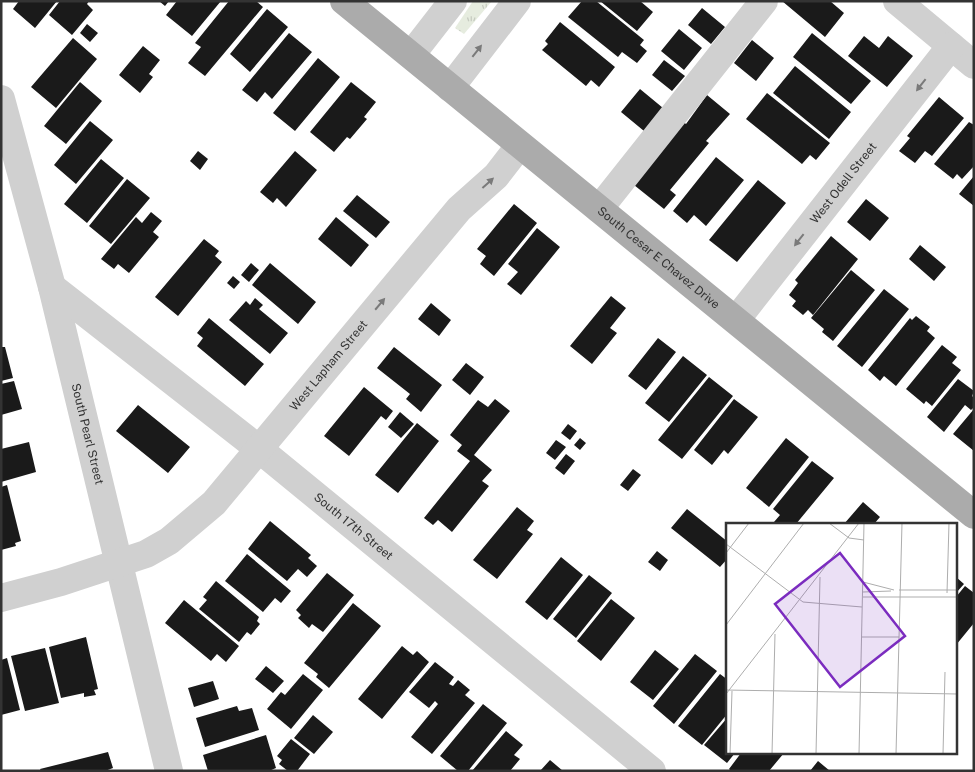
<svg xmlns="http://www.w3.org/2000/svg" width="975" height="772" font-family="'Public Sans',sans-serif">
	<style>
		.grass { fill: url(#grass-tufts) }
		.building { fill: #1a1a1a }
		.lines { fill: none; stroke-linecap: round; stroke-linejoin: round }
		.minor { stroke: #d0d0d0; stroke-width: 28 }
		.major { stroke: #ababab; stroke-width: 28 }
		.oneway { fill: #7a7a7a }
		.labels { text-anchor: middle; stroke-width: 5; stroke-linejoin: round; paint-order: stroke }
		.street-label { font-size: 12px; fill: #333; stroke: #fff }
		.inset-road { fill: none; stroke: #adadad; stroke-width: 1 }
		.view { fill: #7b2cbf; fill-opacity: 0.15; stroke: #7b2cbf; stroke-width: 2.5 }
		.inset-edge { fill: none; stroke: #333; stroke-width: 2.5 }
	</style>
	<defs>
		<pattern id="grass-tufts" width="24" height="20" patternUnits="userSpaceOnUse" patternTransform="scale(1.25)"><rect width="24" height="20" fill="#e6ecdf"/><path d="M3 7l-1-3M5 7V3M7 7l1-3M15 17l-1-3M17 17v-4M19 17l1-3" fill="none" stroke="#c6cbc0"/></pattern>
	</defs>
	<rect width="100%" height="100%" fill="#fff"/>
	<path class="grass" d="M473 1H492L464 34 455 28Z"/>
	<path class="building" d="M19 1H57L35 28 13 9Z
		M60 1H89L87 4 93 10 72 35 49 15Z
		M159 1H169L165 6Z
		M177 1H221L192 36 166 15Z
		M229 1H256L263 7 205 76 188 63 201 47 195 43Z
		M582 1H596L644 40 640 45 647 51 637 63 622 52 618 57 568 17Z
		M600 1H640L653 12 637 31Z
		M782 1H830L844 13 825 37Z
		M702 8 725 27 711 44 688 25Z
		M267 9 288 27 250 72 230 54Z
		M560 22 615 67 599 87 591 80 586 86 542 50 548 44 545 41Z
		M87 24 98 33 90 42 80 33Z
		M679 29 702 48 684 70 661 51Z
		M289 33 312 52 272 99 265 92 257 102 242 90Z
		M812 33 871 81 851 104 793 57Z
		M864 36 879 48 888 36 913 56 887 87 848 56Z
		M73 38 97 59 56 108 31 87Z
		M752 40 774 58 756 81 734 63Z
		M143 46 160 60 149 74 153 77 140 93 119 75Z
		M318 58 340 77 295 131 273 113Z
		M664 60 685 76 672 91 652 75Z
		M795 66 851 112 829 139 773 93Z
		M80 82 102 101 66 144 44 126Z
		M351 82 376 102 364 117 367 119 350 139 347 137 334 152 310 132Z
		M640 89 663 108 644 131 621 112Z
		M767 93 830 143 816 160 810 155 802 164 746 119Z
		M707 95 730 114 706 141 709 143 670 190 676 195 664 209 634 185 681 120 686 124Z
		M939 97 964 118 932 156 925 151 915 163 899 151 910 138 907 136Z
		M90 121 113 140 76 184 54 165Z
		M969 122 974 125V166L962 179 957 174 953 179 934 164Z
		M198 151 208 159 200 170 190 161Z
		M295 151 317 170 286 207 277 198 273 203 260 192Z
		M716 157 744 180 706 226 694 215 687 223 673 211Z
		M101 159 124 178 87 223 64 204Z
		M974 176V206L959 194Z
		M127 179 150 198 111 244 89 226Z
		M758 180 786 203 737 262 709 240Z
		M357 195 390 222 376 238 343 211Z
		M866 199 889 218 870 241 847 222Z
		M514 204 537 223 494 276 480 264 486 256 477 249Z
		M151 212 162 221 153 232 159 237 129 273 118 264 114 269 101 259 136 217 142 223Z
		M336 217 369 245 351 267 318 239Z
		M537 228 560 247 521 295 507 284 518 272 508 264Z
		M831 236 858 259 813 315 808 310 803 315 792 306 796 301 789 295 798 283 795 280Z
		M204 239 219 251 215 256 222 262 178 316 155 297Z
		M920 245 946 267 934 281 909 259Z
		M251 263 259 270 249 282 241 275Z
		M270 263 316 302 298 324 252 285Z
		M851 270 875 290 833 341 822 332 824 329 811 318Z
		M233 276 240 282 234 289 227 283Z
		M884 289 909 309 862 367 837 346Z
		M611 296 626 308 610 328 617 333 592 364 570 346Z
		M255 298 263 305 259 309 288 333 270 354 229 320 246 301 250 305Z
		M431 303 451 320 439 336 418 319Z
		M916 316 930 327 927 331 935 338 896 386 884 376 880 381 868 370 910 318 912 320Z
		M209 318 264 364 245 386 197 346 203 338 197 333Z
		M658 338 676 352 646 390 628 376Z
		M942 345 957 357 952 363 961 370 932 406 926 401 924 404 906 389Z
		M1 347H5L13 378 1 381Z
		M394 347 442 385 421 412 406 399 410 394 377 368Z
		M683 356 707 375 669 422 645 403Z
		M466 363 484 377 470 395 452 380Z
		M709 377 733 396 682 459 658 440Z
		M958 379 974 391 972 396 974 398V407L971 410 965 405 944 432 927 417Z
		M14 381 22 409 1 415V384Z
		M364 387 393 411 386 420 381 416 349 456 324 436Z
		M495 399 510 411 474 455 492 470 482 481 489 486 452 532 438 520 433 525 424 518 470 461 457 451 462 445 450 435 478 400 488 407Z
		M734 399 758 417 728 454 724 450 712 465 694 450Z
		M138 405 190 447 168 473 116 431Z
		M974 409V451L953 434Z
		M400 412 414 424 401 438 388 427Z
		M417 423 439 441 398 493 375 475Z
		M568 424 577 431 570 440 561 433Z
		M580 438 586 443 580 450 574 445Z
		M786 438 809 457 769 507 746 488Z
		M556 440 566 447 555 460 546 453Z
		M29 442 36 472 1 482V449Z
		M566 454 575 461 564 475 555 468Z
		M812 461 834 478 796 524 790 522 789 524H778L774 522 780 515 773 509Z
		M633 469 641 475 628 491 620 485Z
		M7 485 21 541 15 543 16 546 1 550V487Z
		M863 502 880 517 874 524H844Z
		M517 507 534 521 527 530 533 534 497 579 473 560Z
		M687 509 728 542V558L720 567 671 528Z
		M270 521 311 555 308 558 317 566 307 577 298 569 287 581 248 549Z
		M657 551 668 560 660 571 648 562Z
		M247 554 291 591 281 603 275 598 263 612 225 581Z
		M561 557 583 575 547 620 525 602Z
		M327 573 354 595 323 632 312 624 309 628 298 618 301 615 296 610Z
		M589 575 612 593 576 638 553 619Z
		M956 577 964 584 956 593Z
		M216 581 259 617 257 621 260 624 251 635 247 632 239 642 199 609 207 600 203 597Z
		M965 586 974 593V623L956 645V597Z
		M611 599 635 618 601 661 577 641Z
		M184 600 239 646 226 662 217 654 211 661 165 623Z
		M353 603 381 626 329 688 316 677 318 674 304 663Z
		M86 637 98 689 94 690 96 695 84 697V693L61 698 49 647Z
		M402 646 413 655 417 651 429 662 382 719 358 699Z
		M45 648 59 703 25 711 11 656Z
		M655 650 679 669 653 700 630 682Z
		M695 654 717 671 674 724 653 706Z
		M7 658 20 710 1 715V660Z
		M435 662 454 677 449 684 453 686 458 680 470 690 465 695 475 703 432 754 411 737 438 704 435 701 429 708 409 692Z
		M266 666 284 681 273 693 255 679Z
		M303 674 323 690 291 729 267 709 281 692 285 695Z
		M720 674 728 680V713L702 745 678 726Z
		M213 681 219 699 194 707 188 688Z
		M483 704 507 723 468 771H458L440 756Z
		M237 706 239 711 252 708 259 730 205 747 196 718Z
		M313 715 333 732 314 754 294 738Z
		M728 717V753H735L727 763 704 745Z
		M506 731 523 745 514 755 520 759 510 771H472Z
		M266 735 276 768 269 771H208L203 755Z
		M291 739 310 754 297 771H288L279 764 282 760 277 756Z
		M108 752 113 768 105 771H41L40 769Z
		M741 753H784L769 771H731L729 769Z
		M550 760 563 771H540Z
		M818 761 830 771H810Z"/>
	<g class="lines">
		<g class="minor">
			<path d="M897 1 974 65"/>
			<path d="M411 55 453 1"/>
			<path d="M450 88 517 1"/>
			<path id="s1" d="M1 99 52 287 169 771"/>
			<path d="M599 209 764 1"/>
			<path id="s2" d="M52 287 259 449 652 771"/>
			<path id="s3" d="M736 320 951 46"/>
			<path id="s4" d="M1 598 61 582 146 554 169 541 214 503 459 209 496 176 520 145"/>
		</g>
		<path class="major" id="s5" d="M344 1 974 515"/>
	</g>
	<defs><path id="oneway-solid" d="M-6-.8H1V-3.2L6.5 0L1 3.2V.8H-6Z" transform="scale(1.25)"/></defs>
	<g class="oneway">
		<use href="#oneway-solid" transform="translate(477 51) rotate(-52)"/>
		<use href="#oneway-solid" transform="translate(921 85) rotate(128)"/>
		<use href="#oneway-solid" transform="translate(488 183) rotate(-42)"/>
		<use href="#oneway-solid" transform="translate(799 240) rotate(128)"/>
		<use href="#oneway-solid" transform="translate(380 304) rotate(-50)"/>
	</g>
	<g class="labels">
		<g class="street-label">
			<text dy="4" stroke="none"><textPath href="#s3" startOffset="174">West Odell Street</textPath></text>
			<text dy="4" stroke="none"><textPath href="#s5" startOffset="406">South Cesar E Chavez Drive</textPath></text>
			<text dy="4" stroke="none"><textPath href="#s4" startOffset="416">West Lapham Street</textPath></text>
			<text dy="4" stroke="none"><textPath href="#s1" startOffset="346">South Pearl Street</textPath></text>
			<text dy="4" stroke="none"><textPath href="#s2" startOffset="385">South 17th Street</textPath></text>
		</g>
	</g>
	<g transform="translate(726 523)">
		<rect width="231" height="231" fill="#fff"/>
		<path class="inset-road" d="M103 0 123 15 138 17M0 21 77 79 136 84M0 30 23 0M137 59 168 67M173 67H232M137 69 165 68M221 70 223 0M137 74H232M0 102 78 0M136 114H173M0 167 232 171M0 171 133 0M4 231 6 168M46 231 49 111M90 231 94 54M133 231 138 0M170 231 176 0M217 231 219 149"/>
		<path class="view" d="M114 30 179 113 114 164 49 81Z"/>
		<rect width="231" height="231" class="inset-edge"/>
	</g>
	<rect width="975" height="772" fill="none" stroke="#333333" stroke-width="5"/>
</svg>
